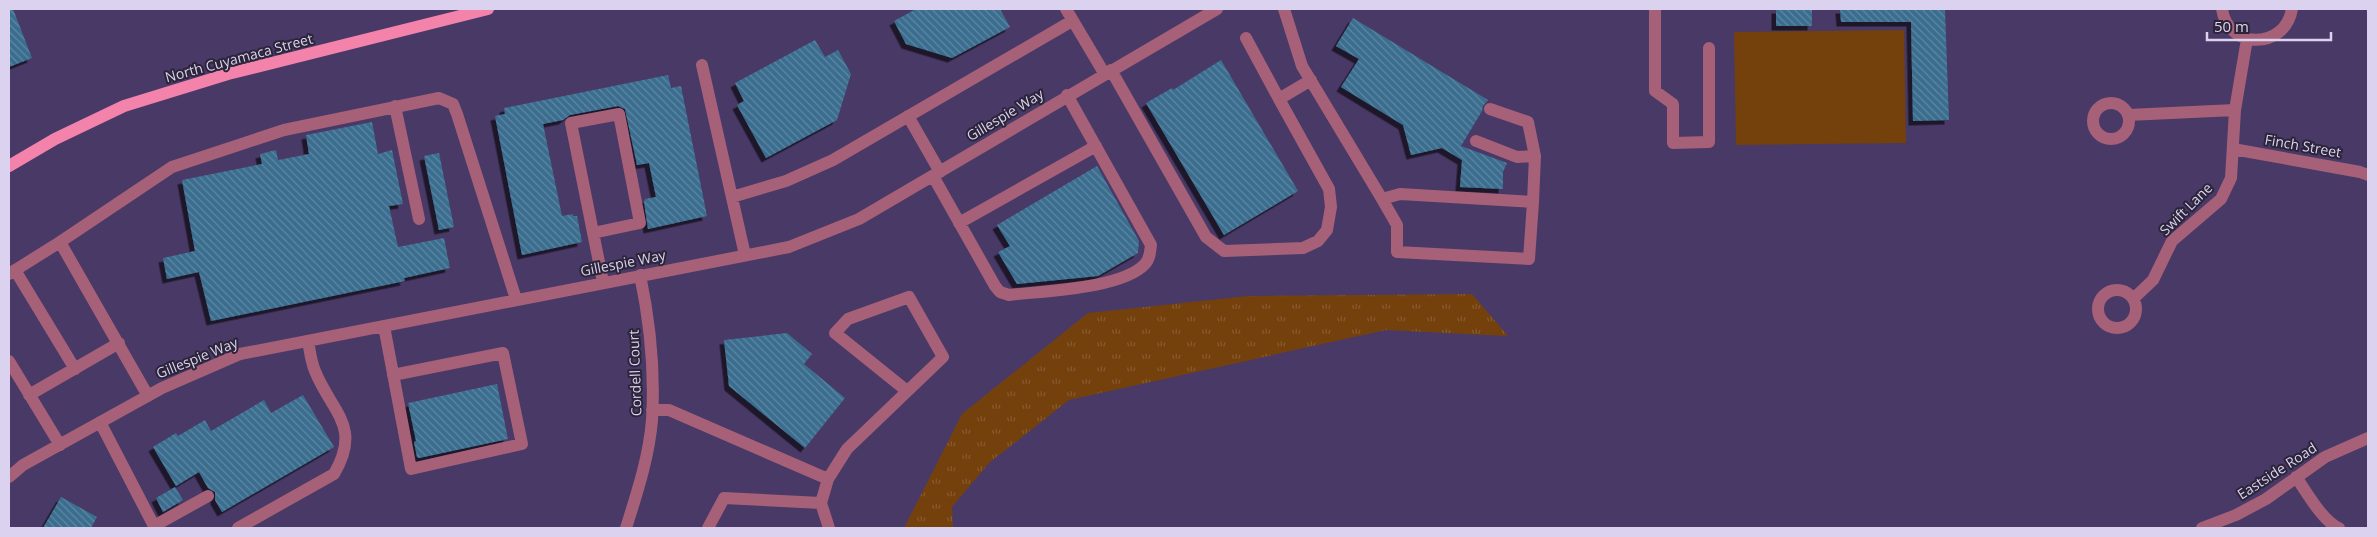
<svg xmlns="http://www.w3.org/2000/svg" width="2377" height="537" font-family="'Open Sans',sans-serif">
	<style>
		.grass { fill: url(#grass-tufts) }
		.green { fill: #74400c }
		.building { fill: url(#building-back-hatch); filter: url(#shadow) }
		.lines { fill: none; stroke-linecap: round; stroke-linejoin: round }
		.minor { stroke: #a66078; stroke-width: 12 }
		.major { stroke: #f483ab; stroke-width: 12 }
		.labels { text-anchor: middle; stroke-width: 4; stroke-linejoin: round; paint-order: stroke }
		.street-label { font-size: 14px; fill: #dad2ee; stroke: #2c253a }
	</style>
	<defs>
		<pattern id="grass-tufts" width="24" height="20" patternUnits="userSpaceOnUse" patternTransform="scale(1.25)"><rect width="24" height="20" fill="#74400c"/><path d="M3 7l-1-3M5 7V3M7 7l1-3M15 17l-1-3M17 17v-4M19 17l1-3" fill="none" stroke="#875b30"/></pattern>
		<pattern id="building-back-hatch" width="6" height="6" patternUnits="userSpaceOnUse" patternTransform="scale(1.25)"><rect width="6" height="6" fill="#3a6d8e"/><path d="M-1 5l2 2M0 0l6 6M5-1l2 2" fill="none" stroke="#5f88a4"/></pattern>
		<filter id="shadow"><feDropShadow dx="-4.5" dy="4.5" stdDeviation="0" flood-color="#0009"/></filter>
	</defs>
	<rect width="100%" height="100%" fill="#483966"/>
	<path class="grass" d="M1472 294 1508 336 1386 330 1069 400 989 463 952 507 953 528H904L962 414 1088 313 1248 296Z"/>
	<path class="green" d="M1904 30 1906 143 1736 145 1734 32Z"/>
	<path class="building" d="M9 9H13L32 58 9 67Z
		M916 9H1000L1010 27 952 58 906 44 894 21Z
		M1776 9H1812V26H1776Z
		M1840 9H1945L1949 120 1913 121 1911 22H1841Z
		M1353 18 1488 100 1483 106 1482 111 1461 146 1507 163 1503 172V189L1460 187 1462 160 1442 148 1411 155 1403 125 1341 87 1359 59 1336 46Z
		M815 40 825 57 838 50 851 74 837 120 766 158 737 105 744 101 735 83Z
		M1221 60 1298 191 1224 235 1146 103 1172 88 1173 90Z
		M668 75 671 88 681 86 707 216 648 229 644 202 645 199 656 197 649 163 637 165 625 109 618 106 570 115 563 120 543 124 562 216 573 214V216H577L582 242 522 255 495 116 505 114 504 108Z
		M372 122 378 154 392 150 403 204 389 206 398 247 444 238 450 268 404 278 405 281 211 321 199 272 167 279 163 258 195 251 182 180 262 164 260 154 276 150 278 160 309 154 306 135Z
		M439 153 454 227 439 230 424 156Z
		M1097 166 1139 241 1138 253 1098 276 1017 284 998 252 1010 246 997 225Z
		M787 333 812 354 804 364 845 398 805 448 729 386 724 340Z
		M497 384 508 439 419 458 417 457 414 442 416 441 408 403Z
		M303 395 334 447 222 512 215 500V492L208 488 199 472 176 486 153 447 176 433 178 436 205 420 211 431 264 400 271 413Z
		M175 487 183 500 163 512 156 498Z
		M61 497 97 517 91 528H43Z"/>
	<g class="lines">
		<path class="minor" d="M1066 9 1104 73
			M1284 9 1302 66 1382 199 1400 194 1533 202 1535 156 1528 122 1490 109
			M1655 9V91L1673 104V143L1709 142V48
			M2222 9C2228 50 2285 50 2292 9
			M1246 38 1279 99 1311 80
			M702 65 745 255
			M1111 70 1206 237 1224 251 1303 248 1318 241 1327 230 1331 207 1329 189 1279 99
			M2093 121a18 18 0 1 1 36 0a18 18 0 1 1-36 0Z
			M395 106 419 219
			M2128 115 2235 110
			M908 116 940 172
			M1476 141 1517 157 1535 156
			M2233 149 2360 172 2368 175
			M933 176 995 286 1000 292 1009 295C1042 291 1122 289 1145 264 1150 259 1150 252 1151 245L1067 95
			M732 197 786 181 833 160 1072 21
			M1382 199 1397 225V252L1529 259 1533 202
			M959 223 1096 146
			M593 233 640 223 619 114 571 123 603 282
			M60 242 172 167 284 130 439 98 453 104 457 114 516 299
			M15 270 75 369
			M9 274 60 242 148 396
			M2098 309a19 19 0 1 1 38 0a19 19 0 1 1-38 0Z
			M2133 299 2153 280 2172 241 2221 199 2231 178 2235 110 2247 39
			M384 326 411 469 522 444 503 353 393 375
			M9 361 60 445
			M29 395 119 343
			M652 410H669L828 479 821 503 829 528
			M100 422 155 528
			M9 477 23 465 162 388 240 354 789 247 859 219 1217 9
			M2296 477C2306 491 2323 522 2339 528
			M828 479 847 449 943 357 909 297 848 319 835 333 907 391
			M154 526 208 496
			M238 528 334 474C362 426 332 413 315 371 311 362 310 351 308 341
			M626 528C637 493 649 457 652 420 655 371 650 322 640 275
			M708 528 724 498 821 503
			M2202 528 2236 515 2266 499 2325 457 2368 438"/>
		<path class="major" d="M9 166 55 139 124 106 228 74 488 9"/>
	</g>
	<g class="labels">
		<g class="street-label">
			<text transform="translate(239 58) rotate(-15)" y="5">North Cuyamaca Street</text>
			<text transform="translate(1005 115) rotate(-31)" y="5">Gillespie Way</text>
			<text transform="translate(2303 146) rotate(10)" y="5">Finch Street</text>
			<text transform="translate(2186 209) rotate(-45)" y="5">Swift Lane</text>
			<text transform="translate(623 263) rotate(-11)" y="5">Gillespie Way</text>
			<text transform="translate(197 358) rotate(-22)" y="5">Gillespie Way</text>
			<text transform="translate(635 373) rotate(-92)" y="5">Cordell Court</text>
			<text transform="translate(2277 471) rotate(-33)" y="5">Eastside Road</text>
		</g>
	</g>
	<rect width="2377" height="537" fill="none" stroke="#dad2ee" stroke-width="20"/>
	<path d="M2207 32v8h124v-8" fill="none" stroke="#dad2ee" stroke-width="2.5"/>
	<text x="2214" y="32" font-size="15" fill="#dad2ee" stroke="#2c253a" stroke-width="4" paint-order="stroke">50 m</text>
</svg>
